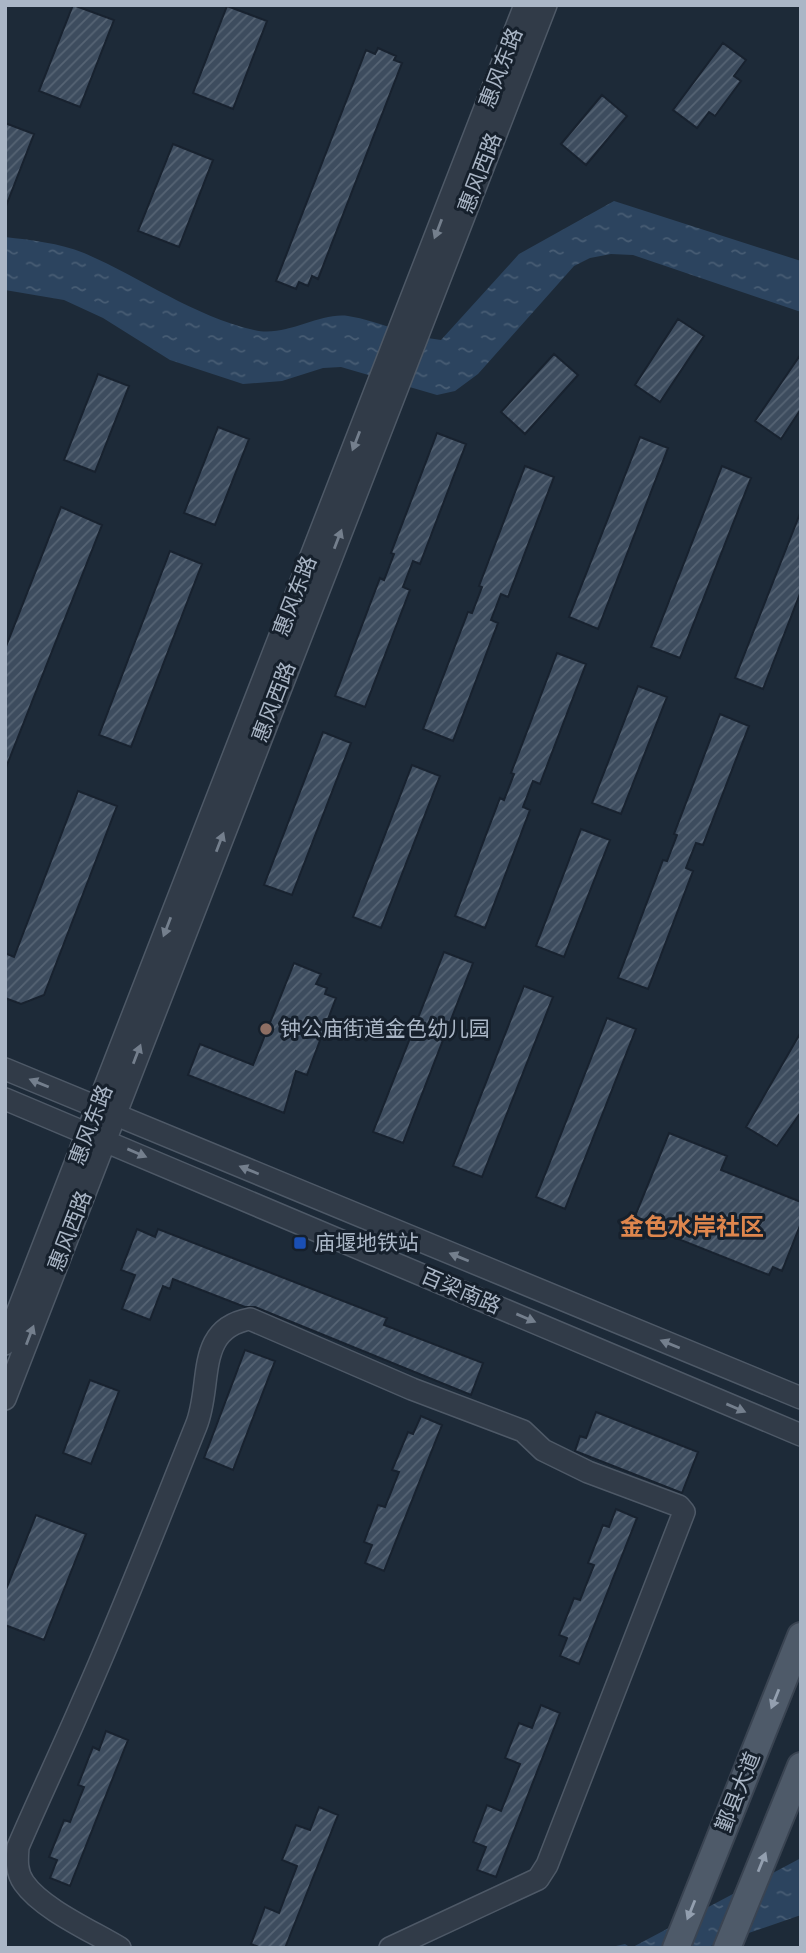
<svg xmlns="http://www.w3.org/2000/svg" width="806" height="1953" font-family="'Golos Text','Noto Sans SC',sans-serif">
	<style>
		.water { fill: url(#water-ripples) }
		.building { fill: url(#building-hatch); stroke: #18222f; stroke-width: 2 }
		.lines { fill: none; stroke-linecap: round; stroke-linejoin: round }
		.minor-casing { stroke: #4e5967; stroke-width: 24 }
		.major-casing { stroke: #3a4452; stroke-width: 30 }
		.minor { stroke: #313b48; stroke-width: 21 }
		.major { stroke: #4e5a69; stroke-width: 26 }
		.oneway { fill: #747f8d }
		.oneway2 { fill: #939faf }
		.education-dot { fill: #8d6e63; stroke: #16202c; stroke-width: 2.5 }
		.transit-dot { fill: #1a4fb4; stroke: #16202c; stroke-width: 2.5 }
		.labels { text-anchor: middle; stroke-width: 6; stroke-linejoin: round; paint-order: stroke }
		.street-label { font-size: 21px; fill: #aab6c6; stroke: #16202c }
		.poi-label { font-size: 21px; fill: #aab6c6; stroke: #16202c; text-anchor: start }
		.quarter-label { font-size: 24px; font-weight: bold; fill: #de864d; stroke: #16202c }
	</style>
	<defs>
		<pattern id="water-ripples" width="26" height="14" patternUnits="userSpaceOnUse" patternTransform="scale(1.75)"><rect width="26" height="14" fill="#2c445f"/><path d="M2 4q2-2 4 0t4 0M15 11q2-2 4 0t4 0" fill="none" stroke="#485d74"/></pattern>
		<pattern id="building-hatch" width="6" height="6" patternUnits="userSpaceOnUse" patternTransform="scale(1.75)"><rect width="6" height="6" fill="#3d4c5e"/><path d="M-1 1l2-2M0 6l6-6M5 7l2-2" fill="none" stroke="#566474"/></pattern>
	</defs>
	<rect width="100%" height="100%" fill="#1d2a38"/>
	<path class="water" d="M614 201 801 261V312L633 255 611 254 590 258 574 266 478 374 455 391 437 395 341 367 323 368 282 381 243 384 170 360 103 318 64 300 5 290V237C31 240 59 243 84 253 140 277 193 316 254 330 286 338 319 312 348 316 380 321 409 337 441 340L519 254Z
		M801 1858V1915L705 1948H607L625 1944 631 1948Z"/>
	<path class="building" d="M73 5 114 20 80 107 39 91Z
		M227 6 267 21 233 109 193 93Z
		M723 43 746 60 734 76 741 81 715 116 709 112 697 128 673 110Z
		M378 48 396 56 394 60 402 63 318 279 312 276 308 286 299 282 296 289 276 281 366 50 375 54Z
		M602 95 627 116 586 165 561 144Z
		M5 123 34 134 6 206H5Z
		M173 144 213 160 179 247 138 231Z
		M678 319 704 336 660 402 635 385Z
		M554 354 578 375 525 434 501 412Z
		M801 354V409L781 439 755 421Z
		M98 374 129 386 95 472 64 460Z
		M218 427 249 439 215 525 184 513Z
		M437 433 466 444 420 564 413 561 403 587 410 590 365 707 335 696 380 578 384 580 394 554 391 553Z
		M640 437 668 448 598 629 569 617Z
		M525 466 554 477 508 597 501 594 491 620 498 623 453 741 423 729 468 612 472 613 482 587 479 586Z
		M722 466 751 478 680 658 651 647Z
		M61 507 102 525 5 770V649Z
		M801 511V591L763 689 735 678Z
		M170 551 202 564 131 747 99 735Z
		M557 653 586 664 540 784 533 781 523 807 530 810 485 928 455 916 500 798 504 800 514 774 511 773Z
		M638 686 667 697 621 814 592 803Z
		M720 714 749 726 703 845 696 843 686 868 693 871 648 989 618 978 663 860 667 861 677 835 674 834Z
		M323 732 351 743 292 895 264 885Z
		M412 765 440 776 381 928 353 917Z
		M78 791 117 806 44 995 21 1004 5 998V953L14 957Z
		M581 829 610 840 564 957 536 946Z
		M444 952 473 963 403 1143 373 1132Z
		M294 963 321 974 316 984 327 988 325 994 336 998 307 1075 296 1071 284 1113 188 1075 200 1044 253 1065Z
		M524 986 553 997 482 1177 453 1166Z
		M607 1018 636 1029 565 1209 536 1197Z
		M801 1032V1112L777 1146 746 1127Z
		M669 1133 727 1156 721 1170 801 1202V1223L782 1271 773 1267 769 1275 633 1221Z
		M137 1229 155 1237 158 1229 387 1318 384 1325 483 1363 471 1395 255 1307H245L173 1279 170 1289 163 1286 150 1320 122 1309 135 1275 121 1270Z
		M245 1350 275 1361 233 1470 204 1458Z
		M90 1380 119 1391 91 1464 63 1453Z
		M596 1412 698 1452 682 1493 575 1451 580 1436 586 1438Z
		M421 1416 442 1425 384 1571 365 1563 372 1545 364 1542 378 1505 385 1507 399 1472 392 1470 408 1432 413 1434Z
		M616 1509 637 1518 579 1664 560 1656 567 1638 559 1635 574 1598 580 1600 594 1565 588 1563 603 1525 609 1527Z
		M36 1515 86 1534 44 1640 5 1625V1592Z
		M541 1705 560 1713 496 1877 477 1870 486 1847 473 1842 487 1805 501 1811 520 1764 505 1758 519 1723 532 1728Z
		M106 1731 128 1740 70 1886 50 1878 57 1860 49 1857 64 1820 70 1822 84 1787 78 1785 93 1747 99 1750Z
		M319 1807 338 1815 285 1948H261L251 1944 265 1907 279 1913 297 1866 282 1860 296 1825 310 1830Z"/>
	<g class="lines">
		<g class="minor-casing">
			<path id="minor" d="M5 1069 801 1398
				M5 1099 801 1435
				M5 1344 525 5
				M5 1399 546 5
				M120 1948C92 1931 42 1909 24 1883 16 1872 17 1860 18 1847 39 1798 62 1750 83 1701 123 1611 159 1518 196 1426 213 1385 194 1329 250 1319L412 1389 523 1431 543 1450 588 1472 679 1506 684 1512 547 1865 538 1879 390 1948"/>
		</g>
		<g class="major-casing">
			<path id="major" d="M676 1948 801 1636
				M727 1948 801 1766"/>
		</g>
		<use href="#minor" class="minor"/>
		<use href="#major" class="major"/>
	</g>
	<defs><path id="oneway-solid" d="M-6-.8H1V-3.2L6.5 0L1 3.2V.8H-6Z" transform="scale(1.75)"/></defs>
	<g class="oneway">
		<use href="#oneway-solid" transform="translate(438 229) rotate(111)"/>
		<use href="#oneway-solid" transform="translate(356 441) rotate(111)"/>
		<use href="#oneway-solid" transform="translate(338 539) rotate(-69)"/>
		<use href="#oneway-solid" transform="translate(220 842) rotate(-69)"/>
		<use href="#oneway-solid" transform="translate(167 927) rotate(111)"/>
		<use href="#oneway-solid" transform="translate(137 1054) rotate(-69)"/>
		<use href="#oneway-solid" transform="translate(39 1083) rotate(-158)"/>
		<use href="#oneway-solid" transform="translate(137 1153) rotate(23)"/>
		<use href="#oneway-solid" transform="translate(249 1170) rotate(-158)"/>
		<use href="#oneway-solid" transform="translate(459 1257) rotate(-158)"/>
		<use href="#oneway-solid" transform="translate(526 1318) rotate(23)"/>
		<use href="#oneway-solid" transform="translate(30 1335) rotate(-69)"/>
		<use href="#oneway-solid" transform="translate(670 1344) rotate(-158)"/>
		<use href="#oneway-solid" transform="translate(736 1408) rotate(23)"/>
	</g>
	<g class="oneway2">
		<use href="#oneway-solid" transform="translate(775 1699) rotate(112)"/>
		<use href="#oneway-solid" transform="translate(762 1862) rotate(-68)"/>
		<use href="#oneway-solid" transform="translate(691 1910) rotate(112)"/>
	</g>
	<circle class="education-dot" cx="266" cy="1029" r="7"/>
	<rect class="transit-dot" x="293" y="1236" width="14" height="14" rx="3.5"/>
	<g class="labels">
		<g class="street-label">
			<text transform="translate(501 68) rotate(-69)" y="7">惠风东路</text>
			<text transform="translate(480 173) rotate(-69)" y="7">惠风西路</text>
			<text transform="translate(295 596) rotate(-69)" y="7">惠风东路</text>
			<text transform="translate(274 702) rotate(-69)" y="7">惠风西路</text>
			<text transform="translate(91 1125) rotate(-69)" y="7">惠风东路</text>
			<text transform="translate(70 1231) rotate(-69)" y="7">惠风西路</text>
			<text transform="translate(461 1291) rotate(23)" y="7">百梁南路</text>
			<text transform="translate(738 1792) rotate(-68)" y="7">鄞县大道</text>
		</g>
		<g class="poi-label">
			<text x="280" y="1036">钟公庙街道金色幼儿园</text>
			<text x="314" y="1250">庙堰地铁站</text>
		</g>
		<g class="quarter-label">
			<text x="692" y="1235">金色水岸社区</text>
		</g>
	</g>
	<rect width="806" height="1953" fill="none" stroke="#aab6c6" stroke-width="14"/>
</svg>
